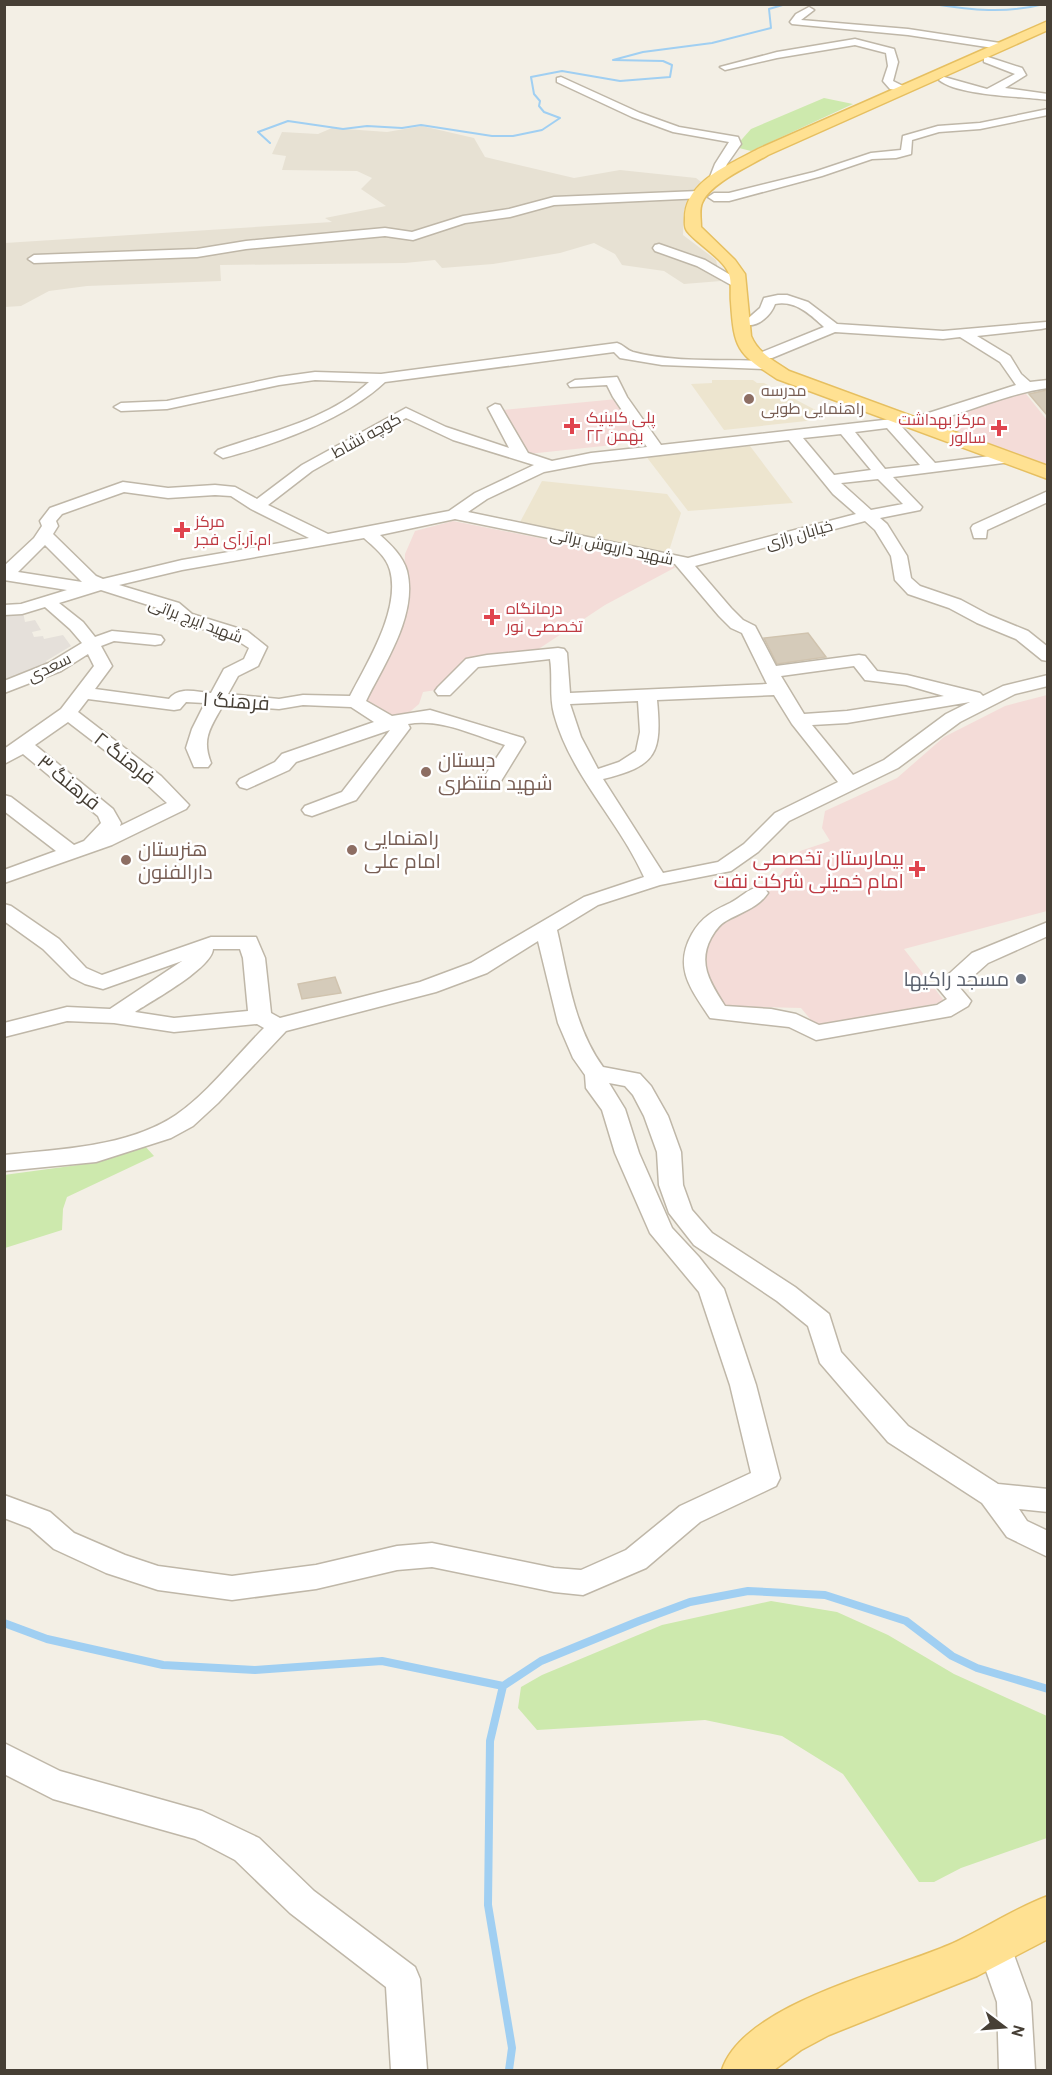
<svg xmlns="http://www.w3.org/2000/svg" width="1052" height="2075" font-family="Overpass,Cairo,sans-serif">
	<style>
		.residential { fill: #e7e1d3 }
		.industrial { fill: #e5e0da }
		.education { fill: #ede5cf }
		.medical { fill: #f4dcd8 }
		.green { fill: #cde9ad }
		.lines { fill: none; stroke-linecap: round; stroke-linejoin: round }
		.stream-far1 { stroke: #a0cff2; stroke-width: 2 }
		.stream { stroke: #a0cff2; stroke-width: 8 }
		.building { fill: #d5cbba; stroke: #d0c3ae; stroke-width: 1.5 }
		.minor-casing { stroke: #bfb7a8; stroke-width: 3 }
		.major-casing { stroke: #e6bf60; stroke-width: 3 }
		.minor { fill: #fff; fill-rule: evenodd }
		.major { fill: #ffe192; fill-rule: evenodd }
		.education-dot { fill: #8d6e63; stroke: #fff; stroke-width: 2 }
		.health-dot { fill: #e0444e; stroke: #fff; stroke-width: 2 }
		.worship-dot { fill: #6b7280; stroke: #fff; stroke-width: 2 }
		.labels { text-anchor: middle; stroke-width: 5; stroke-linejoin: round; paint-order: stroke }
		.far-education-label { font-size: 16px; fill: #785e54; stroke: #fff; text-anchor: start }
		.far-health-label { font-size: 16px; fill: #be3a42; stroke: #fff; text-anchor: start }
		.far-street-label { font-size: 16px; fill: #463f35; stroke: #fff }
		.street-label { font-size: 20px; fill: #463f35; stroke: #fff }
		.education-label { font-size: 20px; fill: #785e54; stroke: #fff; text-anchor: start }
		.health-label { font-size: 20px; fill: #be3a42; stroke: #fff; text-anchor: end }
		.worship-label { font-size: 20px; fill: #5b616d; stroke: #fff; text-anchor: end }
	</style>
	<rect width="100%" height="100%" fill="#f3efe5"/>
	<path class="residential" d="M422 126 474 138 485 157 574 178 620 170 696 178 705 185 684 210 683 235 716 260 721 281 684 284 664 271 622 265 615 254 594 243 560 253 493 264 442 268 435 260 405 263 220 265 221 281 87 286 49 291 21 306 5 307V243L332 222 325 218 386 206 361 189 372 178 357 171 282 170 286 156 272 154 282 132 318 134 332 128 387 132Z"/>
	<path class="industrial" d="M23 612 25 622 35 620 41 630 32 632 34 637 43 636 44 639 63 635 71 646 46 661 48 665 44 669 14 675 15 679 5 681 4 614Z"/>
	<path class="education" d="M712 380H753L757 383H764L825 415V419L724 430 691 384 712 383Z
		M750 446 793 503 688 511 645 455Z
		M542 481 667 494 681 513 668 554 519 524Z"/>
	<path class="medical" d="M1022 389 1047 420V464L1003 449 932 421 972 403Z
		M617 399 641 442 528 454 503 410Z
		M453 521 666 563 676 567 605 605 534 652 468 659 436 690 423 692 419 704 405 716 383 715 363 702 404 602 405 554 415 531Z
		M1047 695V911L904 949 945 1002 820 1025 811 1020 801 1008 720 1006 698 966 715 929 756 905 800 851 830 841 822 828 825 811 897 778 944 737 1005 706Z"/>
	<path class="green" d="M824 98 853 104 751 151 735 147 751 129Z
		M144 1145 154 1156 67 1197 63 1209 62 1230 5 1248 4 1175 78 1165Z
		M771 1601 837 1612 888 1635 954 1674 1047 1716V1838L961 1868 934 1882H919L843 1774 782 1736 705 1720 537 1730 518 1708 521 1687 542 1675 662 1625Z"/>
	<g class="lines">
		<path class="stream-far1" d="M933 4C971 10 1006 14 1044 4
			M270 143 258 132 288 121 343 129 367 126 402 128 421 125 492 136H513L542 130 560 118 544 112 539 106 540 101 534 94 531 77 562 71 620 81 670 77 672 65 663 61 613 60 643 52 712 43 771 28 769 9 786 4"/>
		<path class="stream" d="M4 1623 47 1639 163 1665 255 1670 382 1661 503 1686
			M509 2070 512 2048 488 1905 490 1741 503 1686 541 1661 639 1621 690 1602 748 1591 825 1595 906 1621 952 1656 977 1668 1048 1689"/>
	</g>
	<path class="building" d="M1047 390V415L1029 394Z
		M808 633 826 657 777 664 764 638Z
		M335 977 341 993 302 999 298 984Z"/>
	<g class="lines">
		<g class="minor-casing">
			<path id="minor" d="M809 7 814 10 801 20 908 29 1000 43 1005 46 1000 49 908 35 792 24 790 22 796 14Z
				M855 39 894 49 898 62 893 81 907 88V92L890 89 883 81 888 66 886 53 855 45 777 58 725 70 720 67 777 52Z
				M988 57 1022 68 1026 75 1005 88 1048 94V100C1020 96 959 96 939 80L944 77 987 89 1015 74 984 62V58Z
				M561 77 640 113 679 127 738 137 741 144 727 164 718 184H710L708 182 715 164 729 142 673 132 632 117 557 82V78Z
				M1048 109V115L980 129 939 132 912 140 911 154 896 158 872 159 822 176 729 201H714L708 197 714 193H729L814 172 871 153 901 150 903 136 938 126 980 123Z
				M699 191 705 195 703 198 554 205 510 217 465 223 413 240 385 236 246 249 197 257 34 263 28 259 34 255 197 249 246 241 385 228 412 232 463 216 509 209 554 197Z
				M659 244 705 260 744 283 738 287 733 286 697 266 655 251 653 248 655 245Z
				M778 295H787L808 302 837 324 943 331 1046 322V328L1041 329 977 336 1010 356 1021 374 1030 382 1048 380V388C997 395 952 421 902 427L935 463 1006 454 1014 459 1011 462 893 477 922 507 920 510 880 518 887 524 907 556 911 578 920 586 961 600 989 615 1028 631 1048 647V661L1042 660 1016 639 977 623 949 608 908 594 895 580 891 556 875 530 865 521 695 566 731 608 743 620 755 626 776 666 859 655 865 656 877 671 907 675 980 693 983 696 1003 686 1048 675V686L1015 694 960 722 898 768 789 821 758 852 731 871 660 885 598 905 557 930C568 977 574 1027 603 1067L640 1074 651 1086 668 1116 681 1152 683 1185 692 1210 712 1233 795 1287 829 1314 841 1352 908 1426 998 1484 1048 1489V1512L1019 1509 1027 1521 1048 1531V1557L1007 1537 982 1503 888 1442 820 1363 808 1326 777 1301 694 1245 669 1213 659 1185 657 1152 644 1116 633 1095 625 1086 609 1083 625 1109 639 1153 672 1228 699 1257 724 1289 756 1385 780 1478 776 1486 700 1522 646 1568 583 1595 554 1592 432 1567 397 1570 316 1589 232 1600 158 1590 106 1573 54 1549 30 1528 4 1518V1495L50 1512 74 1533 125 1555 158 1566 232 1576 316 1565 397 1546 432 1543 554 1568 581 1570 626 1550 680 1506 751 1473 730 1385 699 1292 650 1233 615 1153 602 1110 586 1088 585 1075 573 1058 558 1023 538 941 487 973 436 992 286 1031 218 1103 193 1126 171 1138 96 1162 4 1171V1155C61 1149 128 1147 176 1115 209 1092 236 1056 264 1028L257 1024 174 1032 114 1023 67 1021 4 1037V1023L67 1007 110 1009 182 961 103 989 85 984 71 977 43 949 4 921V904L11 906 59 939 86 968 102 975 211 937H256L265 958 271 1013 280 1018 420 982 471 963 584 897 644 877C618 819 571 776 554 714 549 696 553 677 550 659L478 667 450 695H438L435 691 438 687 466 659 487 655 558 648 564 649 567 653 570 693 767 684 742 633 731 628 719 616 675 564 455 519 380 535C391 545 403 556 407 571 418 615 384 664 366 701L392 716 430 710 523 738 525 742 501 781H487L484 777 505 745C474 735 440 718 408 724L410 728 356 800 312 816 305 814 302 810 305 806 342 792 390 730 296 762 289 770 247 789 240 787 237 783 240 779 275 762 282 754 374 722 351 707 303 705 279 709 223 705C211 727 201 738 211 763L208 767H194L186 748 192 729 205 703 186 702 180 709 174 710 88 699 78 712 161 776 189 805 186 809 112 845 4 883V870L56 851 4 811V795L11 797 74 845 84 841 101 823 98 816 23 754 4 764V749L61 709 94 666 88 654 61 671 4 693V681L49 663 82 643 70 629 45 607 22 614 4 615V605L21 604 67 590 4 580V566L34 538 42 526 40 521 50 508 123 482 168 488 215 485 235 487 257 499 302 465 406 408 446 427 509 448 488 408 495 404 500 405 528 453 552 461 591 453 647 447 613 397 607 385 570 387 568 384 575 380 617 377 627 397 661 445 919 416 1016 385 1000 362 960 337 943 339 835 332 772 358H762L760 355 762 352 824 327C810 314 795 300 775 304 771 315 759 327 746 325L744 322 760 308 764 298ZM406 418 453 440 534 465 475 493 449 511 328 534 268 505 312 471ZM887 428 920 465 885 469 855 432ZM841 434 871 470 834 475 803 438ZM789 440 833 494 856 514 688 558 468 512 487 499 544 472 591 463ZM878 479 903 504 871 510 841 483ZM124 492 168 498 215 495 231 496 251 509 309 538 182 560 103 579 96 576 53 534 58 526 56 521 62 514ZM364 538C374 547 386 556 390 570 401 609 367 663 350 696L303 695 279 699 228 694 238 676 258 666 267 647 247 631 192 614 179 603 119 585 182 570ZM45 545 82 582 18 572ZM101 590 167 611 180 622 235 639 249 648 244 659 224 669 211 693C196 692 179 686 169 699L95 689 112 666 101 646 114 641 155 645 161 644 164 640 161 636 155 635 112 631 95 637 83 622 59 603ZM854 666 865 680 906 685 944 696 847 711 804 714 781 676ZM774 695 792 724 838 782 775 813 744 844 718 862 663 873 603 779C657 766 662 753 657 700ZM638 701 640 732 636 751 619 762 598 769 581 737 570 704ZM970 702 946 714 884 760 853 775 812 725 847 723ZM68 722 133 772 167 803 120 826 121 823 113 809 35 745ZM213 949H240L243 958 248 1011 174 1018 135 1012C153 1000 212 968 213 949Z
				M617 343C624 345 626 350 633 352 675 363 722 359 765 361L772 365 765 369 662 365 620 358 614 352 385 382C346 419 276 444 223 458L215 453 218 450C269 432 328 420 369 382L315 380 279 385 167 409 121 411 114 407 121 403 167 401 279 377 315 372 381 374Z
				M1048 491V502L987 530 986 538H974L971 528 973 525Z
				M758 887 765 889 768 893C758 908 742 912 726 921 719 925 715 931 711 938 697 964 711 984 725 1006L771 1009 796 1014 819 1025 937 1005 947 999 937 987 940 982 972 953 1048 922V936L988 963 960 988 971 1001 968 1006 951 1016 816 1040 789 1027 710 1018C691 989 673 968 692 934 702 917 713 911 730 903 740 898 748 889 758 887Z
				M4 1743 60 1771 202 1811 259 1838 314 1891 415 1967 420 1979 427 2070H391L386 1987 290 1913 235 1860 195 1839 53 1799 4 1774Z
				M994 1929 1006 1933 1031 2002 1035 2070H999L997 2002 977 1945 982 1933Z"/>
		</g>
		<g class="major-casing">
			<path id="major" d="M1048 21V30L768 155C750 166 710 183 702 203 699 210 701 219 701 227L735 260 745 274 751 336C758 353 774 361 789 371L1048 466V479L777 379C737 353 734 349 731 302 730 294 732 282 729 274 724 259 697 244 687 231 684 227 685 223 685 218 685 181 731 164 758 149Z
				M1048 1896V1939L977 1976 829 2035 801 2050 774 2070H722C743 2004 889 1971 949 1945 983 1930 1013 1909 1048 1896Z"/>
		</g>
		<use href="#minor" class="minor"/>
		<use href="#major" class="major"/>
	</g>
	<g class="education-dot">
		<circle cx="749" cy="399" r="6"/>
		<circle cx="426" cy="772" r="6"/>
		<circle cx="352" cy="850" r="6"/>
		<circle cx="126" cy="860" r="6"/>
	</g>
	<g class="health-dot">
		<path d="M569 417h6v6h6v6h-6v6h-6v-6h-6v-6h6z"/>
		<path d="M996 419h6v6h6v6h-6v6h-6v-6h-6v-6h6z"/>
		<path d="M179 521h6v6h6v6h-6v6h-6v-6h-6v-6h6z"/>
		<path d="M489 608h6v6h6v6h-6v6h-6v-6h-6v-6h6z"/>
		<path d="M914 860h6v6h6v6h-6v6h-6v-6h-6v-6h6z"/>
	</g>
	<circle class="worship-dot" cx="1021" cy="979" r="6"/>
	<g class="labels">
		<g class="far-education-label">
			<text x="761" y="396">مدرسه<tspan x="761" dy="18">راهنمایی طوبی</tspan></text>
		</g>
		<g class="far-health-label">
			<text x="586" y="423">پلی کلینیک<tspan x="586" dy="18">۲۲ بهمن</tspan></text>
			<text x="986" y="425" text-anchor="end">مرکز بهداشت<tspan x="986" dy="18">سالور</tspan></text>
			<text x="195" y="527">مرکز<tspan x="195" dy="18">ام.آر.آی فجر</tspan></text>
			<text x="506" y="614">درمانگاه<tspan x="506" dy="18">تخصصی نور</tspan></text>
		</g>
		<g class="far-street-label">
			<text transform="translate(366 435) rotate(-29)" y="6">کوچه نشاط</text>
			<text transform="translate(799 534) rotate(-16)" y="6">خیابان رازی</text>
			<text transform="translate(612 546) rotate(12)" y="6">شهید داریوش براتی</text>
			<text transform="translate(196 620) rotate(21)" y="6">شهید ایرج براتی</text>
			<text transform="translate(49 667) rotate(-26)" y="6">سعدی</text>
		</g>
		<g class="street-label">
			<text transform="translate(236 701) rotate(4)" y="7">فرهنگ ۱</text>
			<text transform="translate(125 758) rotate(38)" y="7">فرهنگ ۲</text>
			<text transform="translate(69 782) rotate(39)" y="7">فرهنگ ۳</text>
		</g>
		<g class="education-label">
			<text x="438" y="767">دبستان<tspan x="438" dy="23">شهید منتظری</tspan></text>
			<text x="364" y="845">راهنمایی<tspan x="364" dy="23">امام علی</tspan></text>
			<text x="138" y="856">هنرستان<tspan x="138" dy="23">دارالفنون</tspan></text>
		</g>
		<g class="health-label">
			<text x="904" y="865">بیمارستان تخصصی<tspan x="904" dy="23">امام خمینی شرکت نفت</tspan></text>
		</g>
		<g class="worship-label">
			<text x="1009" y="986">مسجد راکیها</text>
		</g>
	</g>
	<rect width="1052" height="2075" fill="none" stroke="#463f35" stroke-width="12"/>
	<g transform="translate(1004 2027) rotate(106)" stroke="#ffffff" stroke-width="4.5" paint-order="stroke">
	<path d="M0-4.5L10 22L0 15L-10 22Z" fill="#463f35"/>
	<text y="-9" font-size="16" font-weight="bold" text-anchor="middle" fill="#463f35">N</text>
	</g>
</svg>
